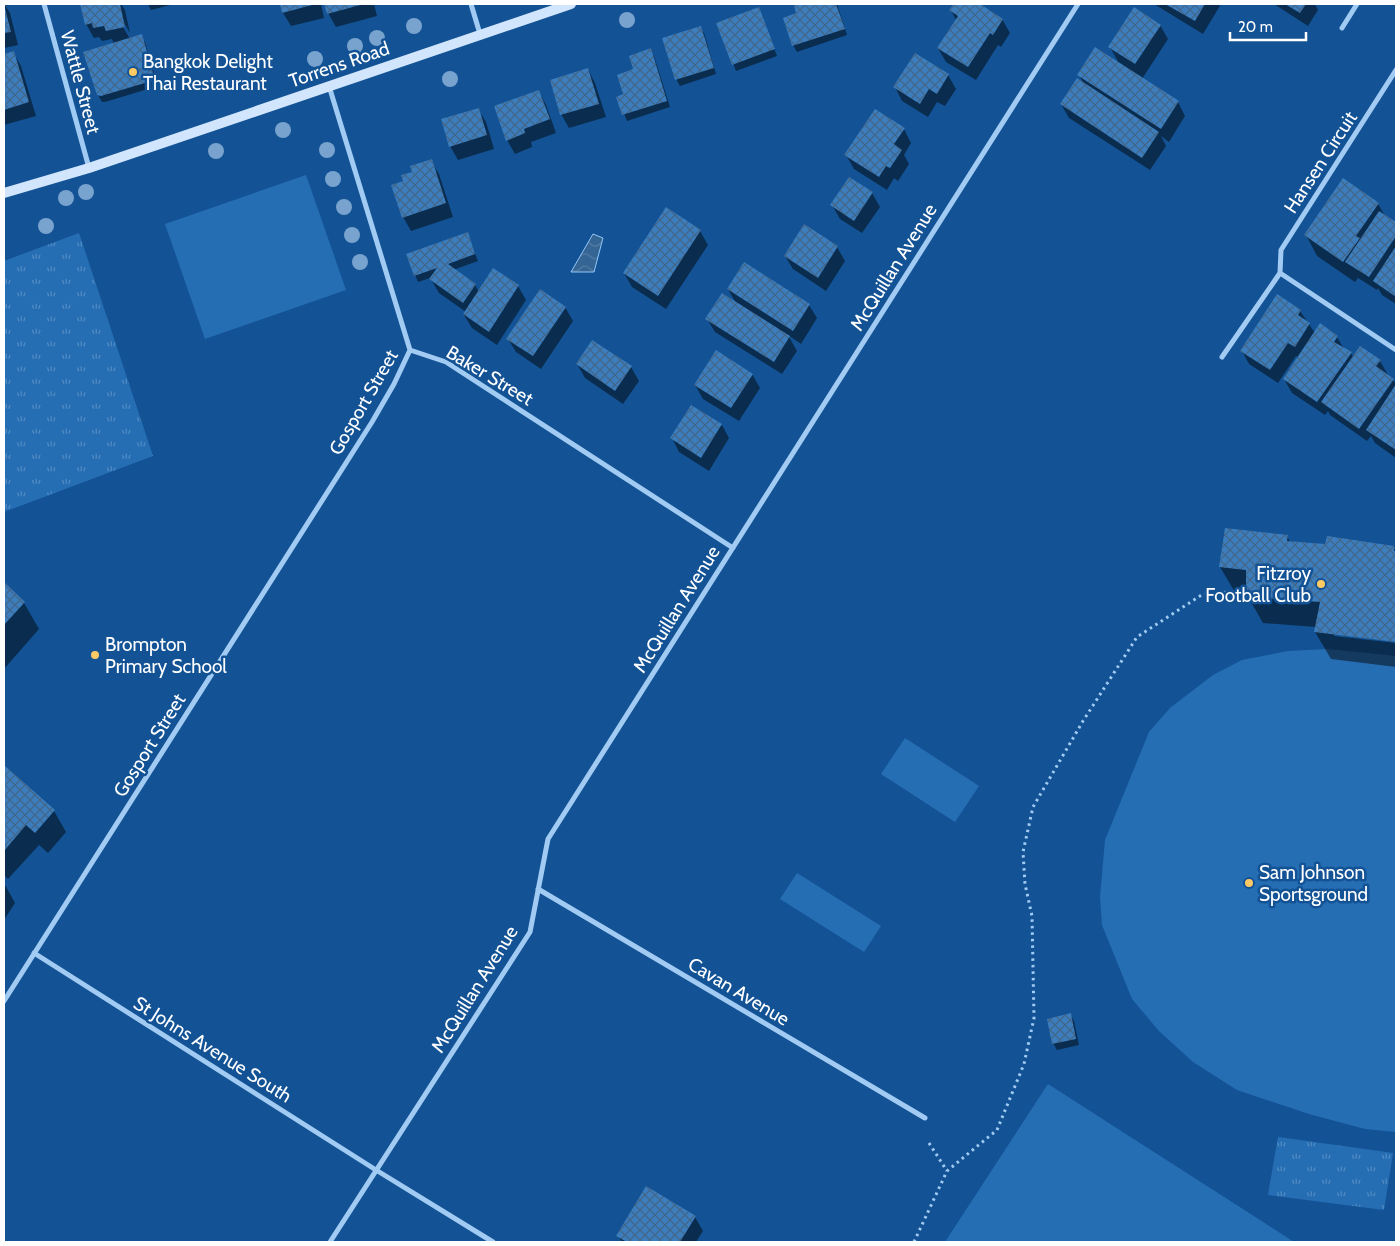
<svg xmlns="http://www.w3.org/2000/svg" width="1400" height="1246" font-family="Cabin,sans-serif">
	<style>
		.grass { fill: url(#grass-tufts) }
		.pitch { fill: #266eb4 }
		.water { fill: url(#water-waves); stroke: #94c7f6 }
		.shadow { fill: #0007 }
		.building { fill: url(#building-cross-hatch) }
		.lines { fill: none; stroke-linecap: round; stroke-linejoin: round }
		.path { stroke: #a2cbf3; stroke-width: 3; stroke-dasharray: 2.5 4; stroke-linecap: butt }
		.street { stroke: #a2cbf3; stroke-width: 5 }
		.secondary { stroke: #d1e6fc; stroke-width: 10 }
		.tree { fill: #78a3ce }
		.poi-dot { fill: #ffca64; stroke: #135395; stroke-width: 2 }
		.labels { text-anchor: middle; stroke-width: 5; stroke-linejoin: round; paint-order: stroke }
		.poi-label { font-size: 19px; fill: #fff; stroke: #135395; text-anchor: start }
		.street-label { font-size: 19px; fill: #fff; stroke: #135395 }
	</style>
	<defs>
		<pattern id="grass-tufts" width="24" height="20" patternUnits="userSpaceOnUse" patternTransform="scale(1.25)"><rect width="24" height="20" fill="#266eb4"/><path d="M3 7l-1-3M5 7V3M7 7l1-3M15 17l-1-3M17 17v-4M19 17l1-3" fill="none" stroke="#518bc3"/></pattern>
		<pattern id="water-waves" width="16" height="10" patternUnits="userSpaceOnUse" patternTransform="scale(1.25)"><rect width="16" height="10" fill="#356594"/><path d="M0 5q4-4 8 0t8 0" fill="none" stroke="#537ca4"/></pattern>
		<pattern id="building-cross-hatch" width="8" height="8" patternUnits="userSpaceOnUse" patternTransform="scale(1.25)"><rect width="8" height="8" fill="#3c7dbd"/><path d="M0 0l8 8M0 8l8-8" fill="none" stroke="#43678a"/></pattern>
	</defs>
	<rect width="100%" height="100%" fill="#135395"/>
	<path class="grass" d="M79 233 153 456 4 512V261Z
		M1278 1137 1393 1153 1384 1210 1268 1195Z"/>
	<path class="pitch" d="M306 175 346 290 205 339 165 224Z
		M1328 649 1396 656V1132L1365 1129 1309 1114 1237 1090 1193 1062 1159 1031 1132 999 1102 925 1100 897 1105 840 1149 732 1170 708 1213 675 1242 660 1288 651Z
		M905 738 979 786 955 822 881 774Z
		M797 873 881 926 864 952 780 899Z
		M1048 1084 1294 1242H945Z"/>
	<path class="water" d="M593 234 603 238 594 272H571Z"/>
	<path class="shadow" d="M4 4 10 13 18 45 4 48Z
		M86 4H121L125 10 130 33 123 21 120 22 130 39 141 36 145 42 158 86 105 102H102L98 95 114 44 112 39 102 41 99 37 94 38 86 24 82 5Z
		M148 4H174L151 10Z
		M281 4H321L324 18 291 26 283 13Z
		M326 4H374L377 16 336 27 328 13Z
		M800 4H837L847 35 797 52 793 45 798 14 795 5Z
		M955 4H978L1002 19 1010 33 1001 47 998 45 976 80 946 62 938 48 956 20 951 10Z
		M1154 4H1221L1203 34Z
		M1274 4H1315L1318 10 1308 26Z
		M759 9 777 56 736 71 718 24Z
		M1160 25 1168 39 1142 79 1178 102 1185 116 1169 142 1161 136 1166 146 1150 170 1069 118 1061 104 1084 84 1079 75 1120 65 1110 47Z
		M700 27 704 33 716 74 680 86 676 79Z
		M650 50 654 56 670 107 627 121 618 98 624 95 634 70Z
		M13 52 21 66 36 116 4 125V55Z
		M588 69 595 83 606 117 569 128 561 114Z
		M948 75 956 89 945 106 937 102 928 117 902 101 895 87Z
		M539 91 546 105 556 133 531 142 532 147 515 154 507 140Z
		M478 109 486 122 494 149 458 160 450 146Z
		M904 129 911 143 904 155 909 164 898 181 894 178 887 190 854 169 846 155Z
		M431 161 439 174 453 217 411 231 403 217 405 182Z
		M872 193 880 207 862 233 840 219 832 205Z
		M1378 204 1385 216 1396 223V304L1382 295 1378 288 1377 290 1358 278 1355 282 1317 256 1306 235Z
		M804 226 837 247 845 261 826 291 793 269 785 256Z
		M700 231 708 245 666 309 632 287 624 273Z
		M467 234 478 261 453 270 475 285 479 292 493 270 518 286 526 300 497 345 472 328 464 315 466 312 439 293 430 278 418 282 407 255Z
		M728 289 809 305 817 318 801 344 788 335 797 351 782 374 715 332 707 319 737 305Z
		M565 307 573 321 541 369 516 352 508 339Z
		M1300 311 1315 333 1320 325 1337 337 1344 349 1351 353 1353 357 1380 361 1388 375 1393 379 1396 385V458L1375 443 1371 436 1367 441 1330 415 1328 411 1325 415 1292 393 1284 379 1298 357 1296 356 1278 383 1249 364 1242 351Z
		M577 364 631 367 639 381 623 404 585 378Z
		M752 374 760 388 739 421 703 399 695 385Z
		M722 425 729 438 709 471 679 452 672 438Z
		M1287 536 1290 542 1326 545 1393 547 1396 552V641L1334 633V636L1396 643V667L1331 659 1315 632 1316 627 1263 623 1247 595 1236 594 1220 567Z
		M4 583 24 603 39 629 4 669Z
		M4 766 54 811 66 832 48 853 39 845 8 879 4 875Z
		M4 883 15 903 4 920Z
		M1071 1015 1074 1021 1079 1045 1057 1050 1053 1043Z
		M695 1217 703 1231 696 1242H622L618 1236Z"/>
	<path class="building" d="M4 4 11 32 4 33Z
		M80 4H120L125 27 106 31 104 26 93 28 92 23 85 25Z
		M280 4H316L282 13Z
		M324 4H364L327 14Z
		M796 4H836L845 29 792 46 783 18 796 13 794 5Z
		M954 4H980L1003 19 993 35 990 33 968 67 937 48 958 16 949 10Z
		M1165 4H1205L1195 21Z
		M1285 4H1306L1300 13Z
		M759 7 775 49 732 65 716 23Z
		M1134 7 1161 25 1135 64 1108 47Z
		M701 26 714 68 675 80 662 38Z
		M142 34 155 80 101 96 97 95 83 52Z
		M1095 47 1179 101 1161 129 1077 75Z
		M651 48 667 101 622 115 616 97 623 94 617 75 633 69 629 56Z
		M14 51 29 102 4 110V54Z
		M915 53 949 74 937 94 929 89 920 104 893 87Z
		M588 68 599 104 560 115 550 80Z
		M1077 78 1159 132 1142 158 1060 104Z
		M539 90 550 119 524 129 525 133 506 141 494 106Z
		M479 108 487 135 449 147 441 119Z
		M875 109 905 128 894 144 902 150 890 168 886 166 879 177 844 155Z
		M432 159 446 203 402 218 391 185 403 181 401 175 412 172 410 166Z
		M849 177 873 192 854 221 830 205Z
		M1343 178 1379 203 1356 236 1360 238 1343 262 1304 235Z
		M666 207 701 230 658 296 623 273Z
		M1379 211 1396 222V236L1369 277 1345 262Z
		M804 224 838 246 818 278 784 256Z
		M468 232 475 254 448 264 476 284 463 303 429 279 437 268 414 276 406 254Z
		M1396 246V297L1373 281Z
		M744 262 810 304 793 331 727 289Z
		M493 268 519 285 489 332 463 314Z
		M540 289 566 307 533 356 506 339Z
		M722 293 790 336 774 362 705 319Z
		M1277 294 1301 310 1298 315 1310 323 1295 347 1288 343 1270 370 1240 351Z
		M1320 323 1338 336 1334 342 1352 352 1317 402 1283 379Z
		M592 340 632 366 615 391 576 364Z
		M1360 346 1381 360 1376 366 1394 379 1359 429 1321 402Z
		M716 350 753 374 731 408 694 385Z
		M1396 384V450L1366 430Z
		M691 405 722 424 701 458 670 438Z
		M1225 528 1288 535 1287 541 1325 544 1327 536 1394 546V551H1396V642L1314 632 1320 602 1246 597V570L1219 567Z
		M4 582 25 602 4 625Z
		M4 765 55 810 35 833 26 825 4 851Z
		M1071 1013 1076 1039 1052 1044 1047 1019Z
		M646 1186 696 1216 680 1242H627L616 1236Z"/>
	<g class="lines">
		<path class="path" d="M929 1143 947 1171
			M914 1242 947 1171 997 1130 1024 1064 1034 1018 1032 916 1025 884 1023 852 1033 807 1083 721 1137 637 1203 594 1244 591"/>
		<path class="street" d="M44 4 89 168
			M471 4 480 34
			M1342 28 1357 4
			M329 86 410 350 446 362 733 548
			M1280 273 1396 350
			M1222 357 1280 273 1281 250 1396 70
			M538 889 925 1118
			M34 953 376 1170 493 1242
			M4 1001 372 422 394 384 410 350
			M330 1242 530 932 548 839 1078 4"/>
		<path class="secondary" d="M4 193 89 168 571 4"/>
	</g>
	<g class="tree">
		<circle cx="627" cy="20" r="8"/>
		<circle cx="414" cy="26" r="8"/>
		<circle cx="377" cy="38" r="8"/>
		<circle cx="355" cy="46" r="8"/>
		<circle cx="315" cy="59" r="8"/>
		<circle cx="450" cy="79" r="8"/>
		<circle cx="283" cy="130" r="8"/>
		<circle cx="327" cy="150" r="8"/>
		<circle cx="216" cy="151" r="8"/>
		<circle cx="333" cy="179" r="8"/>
		<circle cx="86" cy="192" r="8"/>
		<circle cx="66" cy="198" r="8"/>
		<circle cx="344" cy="207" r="8"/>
		<circle cx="46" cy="226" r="8"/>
		<circle cx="352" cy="235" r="8"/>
		<circle cx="360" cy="262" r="8"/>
	</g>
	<g class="poi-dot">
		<circle cx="133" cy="72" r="5"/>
		<circle cx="1321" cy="584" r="5"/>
		<circle cx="95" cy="655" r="5"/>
		<circle cx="1249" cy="883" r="5"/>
	</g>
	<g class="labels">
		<g class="poi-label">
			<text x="143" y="68">Bangkok Delight<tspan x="143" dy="22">Thai Restaurant</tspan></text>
			<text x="1311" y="580" text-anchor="end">Fitzroy<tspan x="1311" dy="22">Football Club</tspan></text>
			<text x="105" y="651">Brompton<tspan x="105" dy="22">Primary School</tspan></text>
			<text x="1259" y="879">Sam Johnson<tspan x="1259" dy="22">Sportsground</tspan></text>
		</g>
		<g class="street-label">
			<text transform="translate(339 64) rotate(-19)" y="7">Torrens Road</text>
			<text transform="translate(81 82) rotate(75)" y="7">Wattle Street</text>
			<text transform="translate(1320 162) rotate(-57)" y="7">Hansen Circuit</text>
			<text transform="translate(893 267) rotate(-58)" y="7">McQuillan Avenue</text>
			<text transform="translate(490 375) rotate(31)" y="7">Baker Street</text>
			<text transform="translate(363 402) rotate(-60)" y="7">Gosport Street</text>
			<text transform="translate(676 609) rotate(-58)" y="7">McQuillan Avenue</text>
			<text transform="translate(149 745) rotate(-58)" y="7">Gosport Street</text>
			<text transform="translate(474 989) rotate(-58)" y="7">McQuillan Avenue</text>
			<text transform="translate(739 991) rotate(31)" y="7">Cavan Avenue</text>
			<text transform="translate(213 1049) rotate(32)" y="7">St Johns Avenue South</text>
		</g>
	</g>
	<rect width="1400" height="1246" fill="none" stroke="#ffffff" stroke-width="10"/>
	<path d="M1230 32v8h76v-8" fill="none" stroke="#ffffff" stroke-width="2.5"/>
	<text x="1238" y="32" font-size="15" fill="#ffffff" stroke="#135395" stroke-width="4" paint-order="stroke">20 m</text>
</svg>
